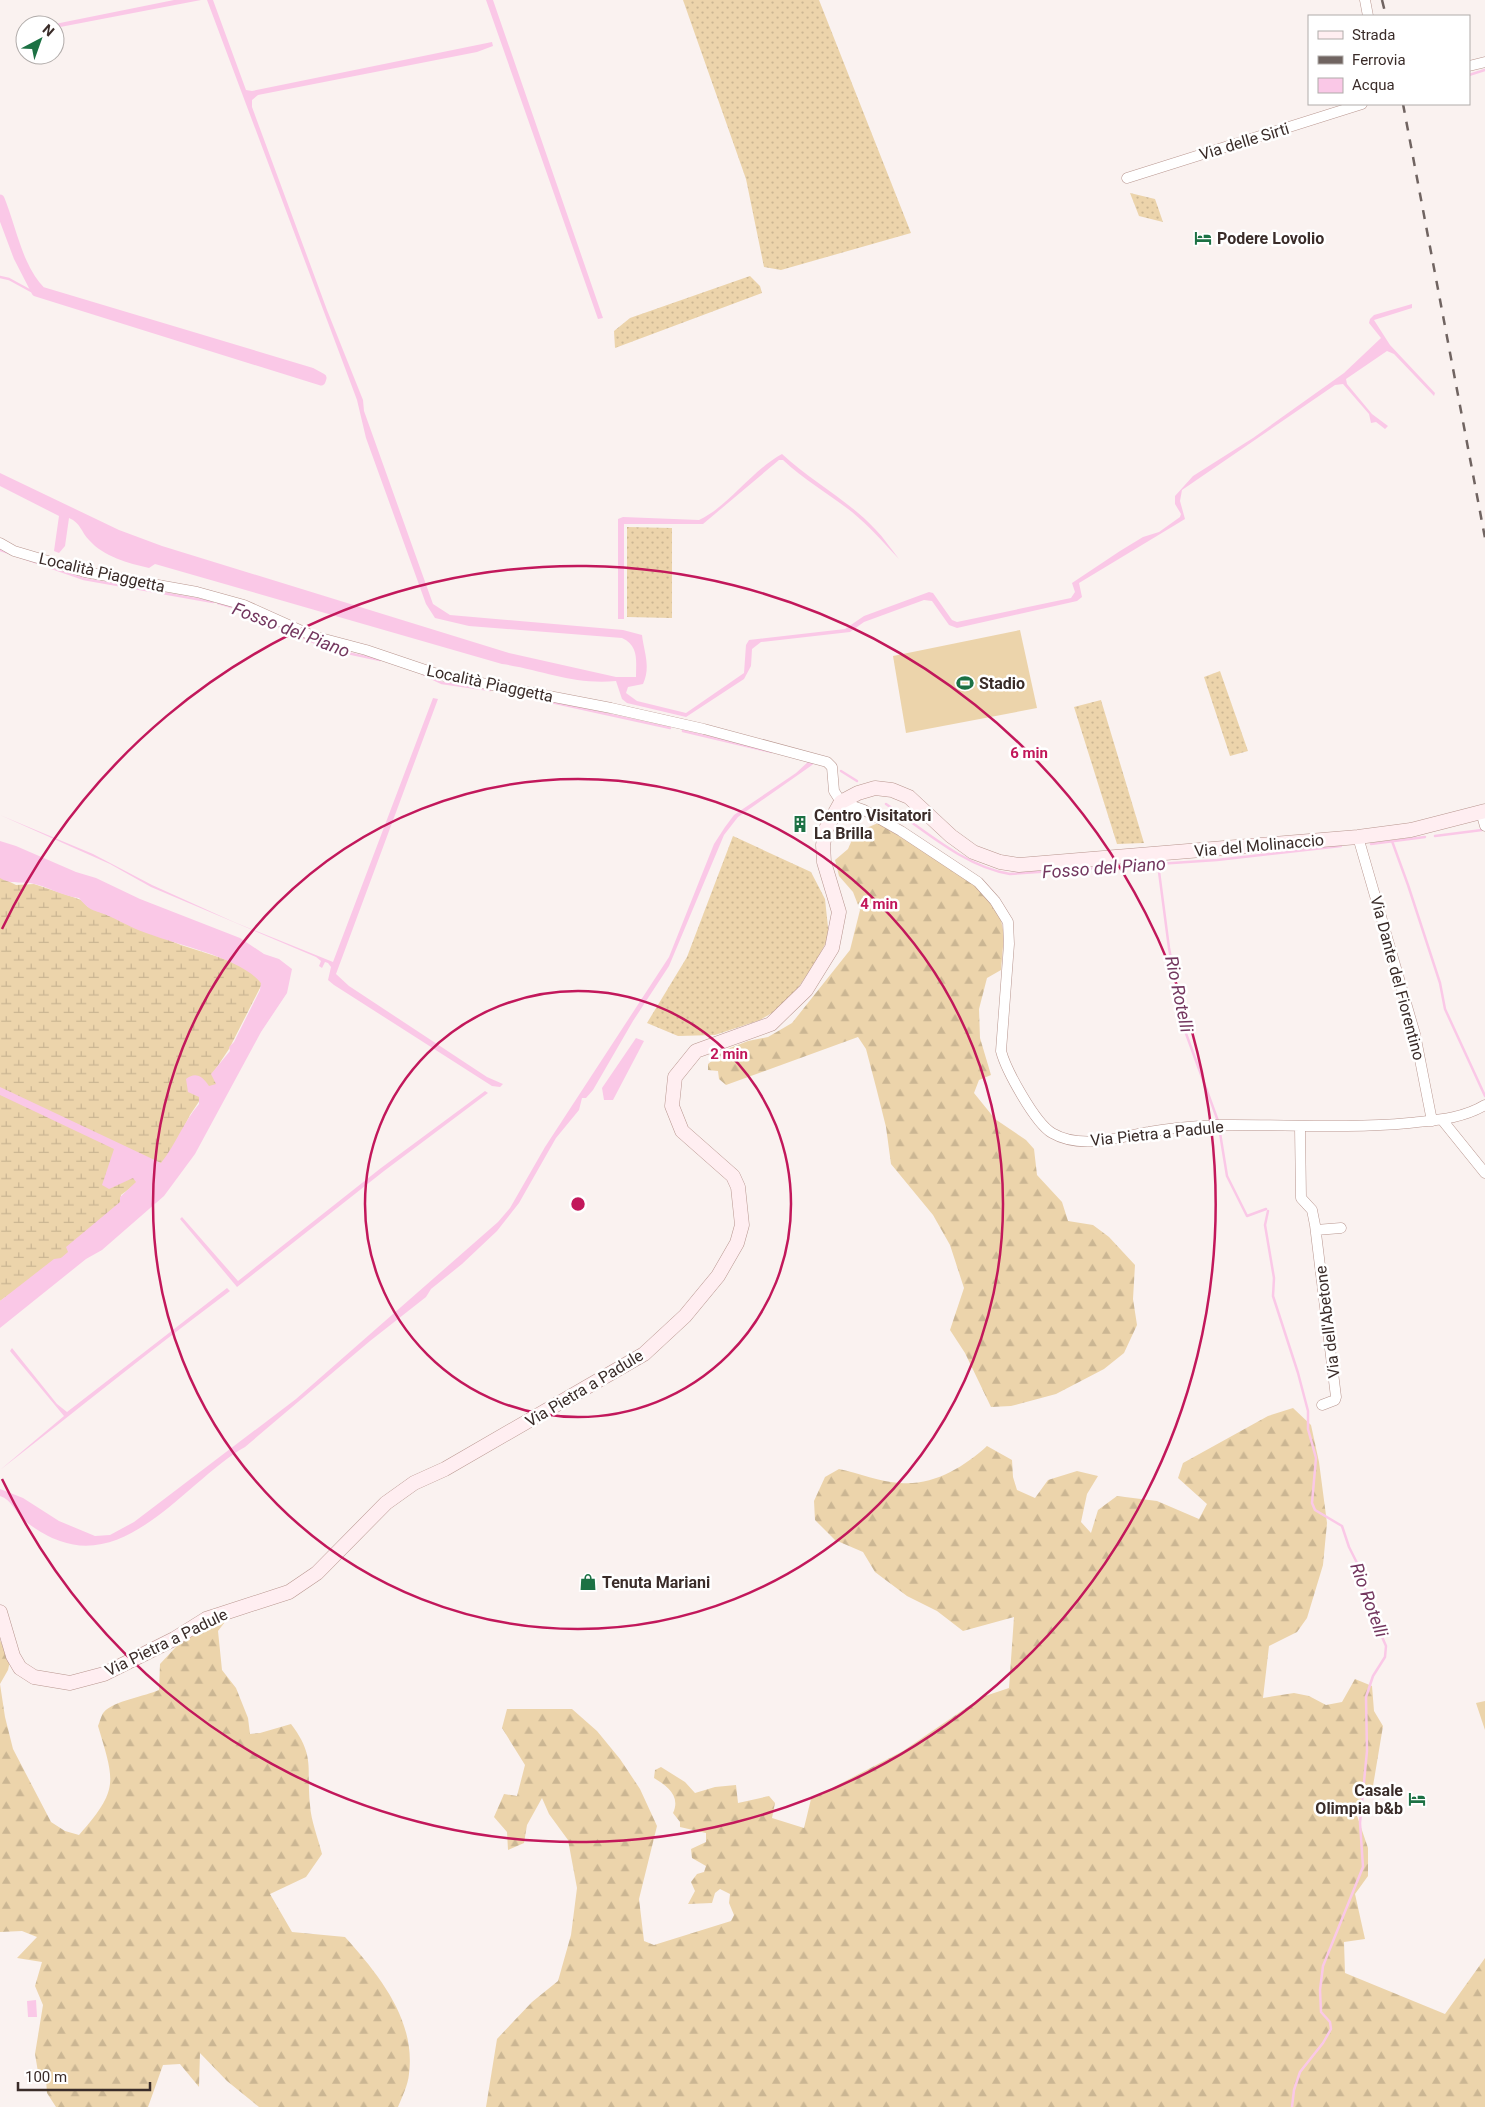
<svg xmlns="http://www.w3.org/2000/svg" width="1485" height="2107" font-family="Roboto,sans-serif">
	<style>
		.grass { fill: url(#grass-dots) }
		.forest { fill: url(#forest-firs) }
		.wetland { fill: url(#wetland-marsh) }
		.pitch { fill: #ecd4ab }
		.water { fill: #fac8e7 }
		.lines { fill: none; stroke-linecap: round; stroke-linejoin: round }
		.stream { stroke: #fac8e7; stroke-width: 2.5 }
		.canal { stroke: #fac8e7; stroke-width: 9 }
		.street-casing { stroke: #b8968f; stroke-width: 11 }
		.secondary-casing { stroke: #b8968f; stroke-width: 15 }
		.street { stroke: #fff; stroke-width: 10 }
		.secondary { stroke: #ffeef1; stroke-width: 14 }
		.rail { stroke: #706461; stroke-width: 2.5; stroke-dasharray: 9 9; stroke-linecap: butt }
		.ring { fill: none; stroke: #c2185b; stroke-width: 2.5 }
		.labels { text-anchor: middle; stroke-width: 5; stroke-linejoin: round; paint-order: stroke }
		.street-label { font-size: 16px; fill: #3a2c29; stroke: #fff }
		.poi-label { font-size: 16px; font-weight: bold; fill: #3a2c29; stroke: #fff; text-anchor: start }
		.water-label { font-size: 18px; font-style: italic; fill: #73375f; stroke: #fff }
		.centre { fill: #c2185b; stroke: #fff; stroke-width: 2.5 }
		.ring-label { font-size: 15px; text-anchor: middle; font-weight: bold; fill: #c2185b; stroke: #fff; stroke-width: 5; stroke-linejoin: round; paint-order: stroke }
	</style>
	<defs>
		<pattern id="grass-dots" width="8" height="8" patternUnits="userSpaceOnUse" patternTransform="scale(1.25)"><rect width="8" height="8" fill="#ecd4ab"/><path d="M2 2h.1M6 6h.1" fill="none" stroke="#cbb693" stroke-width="1.8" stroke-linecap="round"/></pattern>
		<pattern id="forest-firs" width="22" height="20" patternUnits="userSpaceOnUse" patternTransform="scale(1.25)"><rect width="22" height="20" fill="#ecd4ab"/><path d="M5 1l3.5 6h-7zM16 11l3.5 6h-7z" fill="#cbb693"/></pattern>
		<pattern id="wetland-marsh" width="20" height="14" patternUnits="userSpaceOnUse" patternTransform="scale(1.25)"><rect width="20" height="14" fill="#ecd4ab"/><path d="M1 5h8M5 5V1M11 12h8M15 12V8" fill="none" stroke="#cbb693"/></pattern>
	</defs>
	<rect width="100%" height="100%" fill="#faf2f0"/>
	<path class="grass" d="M683 0H819L911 233 781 270 764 267 746 179Z
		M1130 193 1155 199 1163 222 1139 216Z
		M750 276 760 286 762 293 615 348 614 331 630 318Z
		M627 527 672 528V618L627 617Z
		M1220 671 1248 751 1230 756 1204 677Z
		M1101 700 1144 843 1117 844 1074 707Z
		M733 836 811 872 825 899 829 937 815 963 787 1004 760 1020 715 1035 678 1036 647 1023 687 957Z"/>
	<path class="forest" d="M878 823 983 888 1000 915 1004 935 1001 970 987 978 979 1009 980 1038 991 1075 979 1080 974 1093 995 1119 1026 1140 1034 1149 1037 1175 1062 1202 1068 1221 1093 1225 1109 1237 1135 1265 1133 1299 1137 1325 1124 1353 1104 1369 1056 1394 1011 1406 991 1407 965 1353 950 1330 964 1288 950 1245 933 1215 891 1164 886 1127 876 1087 866 1049 858 1037 726 1085 719 1079 718 1071 708 1070V1064L725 1050 748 1041 768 1037 792 1023 850 950 860 910 853 892 839 876 835 860 848 849 855 833Z
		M1293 1408 1311 1425 1319 1462 1327 1523 1323 1565 1307 1618 1297 1632 1269 1646 1263 1698 1294 1693 1309 1696 1326 1705 1342 1702 1355 1679 1372 1686 1374 1711 1383 1726 1373 1786 1354 1807 1368 1848V1876L1355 1894 1365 1939 1344 1942 1345 1973 1445 2014 1485 1958V2107H486L497 2039 532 2002 558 1981 571 1935 577 1888 568 1840 549 1814 542 1798 527 1825 524 1843 508 1850 507 1832 494 1817 504 1794 517 1796 525 1765 502 1728 507 1709H572L597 1731 620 1759 640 1789 657 1826 639 1899 644 1941 654 1945 731 1921 734 1915 729 1903 730 1894 720 1889 715 1893 712 1903 688 1904 695 1891 691 1882 697 1874 704 1872 706 1866 692 1858 691 1849 706 1842V1833L680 1827V1822L673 1813C681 1796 667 1786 654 1778L655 1770 661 1767 685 1782 695 1793 715 1787 736 1785 738 1803 769 1796 775 1803 772 1818 804 1828 811 1799 903 1751 982 1697 1009 1688 1014 1617 963 1631 937 1611 907 1596 875 1572 863 1552 835 1540 815 1520 814 1501 825 1477 839 1469C859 1473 880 1482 900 1483 933 1486 964 1467 987 1446L1012 1460 1013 1477 1017 1490 1035 1498 1048 1480 1077 1471 1098 1476 1087 1494 1081 1522 1091 1533 1098 1510 1117 1496 1157 1501 1199 1519 1207 1504 1178 1478 1183 1463 1268 1416Z
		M231 1614 218 1631 222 1670 236 1688 248 1718 250 1734 260 1733 291 1724C316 1757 306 1768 310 1805 311 1821 318 1838 322 1854L306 1877 270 1894 292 1932 345 1937C379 1975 416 2020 409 2074 408 2085 402 2097 398 2107H259L227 2081 200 2053 199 2087 180 2064 163 2065 148 2107H56L47 2093 46 2079 38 2072 35 2054 43 2005 35 1986 42 1962 17 1958 37 1937 22 1931 0 1932V1640L10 1661 8 1670 0 1684 5 1717 13 1749 51 1822 65 1831 79 1835C119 1789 115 1783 98 1726 100 1722 101 1715 104 1712 113 1701 146 1696 159 1690L160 1664 189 1633Z
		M1485 1701V1730L1476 1703Z"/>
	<path class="wetland" d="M0 877 16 885 34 884 73 897 81 900 88 907 181 945 234 962 251 970 262 984 229 1049 213 1073 217 1084 200 1100 190 1115 174 1147 145 1185 137 1183 121 1195V1203L70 1252 0 1301Z"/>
	<path class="pitch" d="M1020 630 1037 708 906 733 893 656Z"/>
	<path class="water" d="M174 0H201L55 28V25H50Z
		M207 0H213L246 90 252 91 492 42 493 46 477 52 258 95 252 100V107L327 310 363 400 364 411 433 604 450 615 623 630 642 635C644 652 651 667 643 684L628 687 626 693 637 701 686 713 744 673 746 645 749 640 845 629 864 616 929 592 933 593 952 620 957 622 1071 598 1075 592 1072 583 1120 551 1143 537 1159 532 1180 517 1181 514 1175 504V496L1193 476 1253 438 1344 373 1381 338 1369 323 1370 319 1374 315 1412 304V308L1374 320 1390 345 1435 393 1434 396 1394 354 1387 351 1346 379 1347 384 1372 414 1388 426 1385 429 1376 422 1371 423 1369 414 1343 384 1335 385 1182 490 1180 501 1185 519 1079 583 1082 597 1077 601 957 628 949 625 932 601 924 600 864 622 850 632 761 642 752 649 751 666 744 679 686 717 627 703 622 699 616 681C573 685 543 670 502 664L155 564 149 568C128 563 104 557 89 540 81 532 81 523 69 518L65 546 59 553 54 551 59 516 0 486V473L119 530 162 546 509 653 616 677H636C636 660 639 646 622 638L469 626 435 618 426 604 366 438 357 400Z
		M486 0H493L603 318 598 319Z
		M782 454C811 481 848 500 875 529 884 538 891 549 899 559 884 543 869 526 852 512 829 494 804 480 783 460H779L703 524H624V619H618V519L623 517 699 520C729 506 751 471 782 454Z
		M433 698 438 699 336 974 349 986 487 1077 503 1084 500 1087 492 1086 334 985 328 980 331 967 328 963 325 962 322 968 319 966 321 961 316 957 151 887 110 864 0 815 93 854 152 885 234 922 333 962Z
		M809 761 815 763 738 817 724 835 669 966 633 1021 593 1090 586 1098H582L579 1110 556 1138 519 1203 497 1231 462 1264 431 1289 426 1297 370 1341 245 1447C190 1478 131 1567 60 1541 48 1537 33 1528 24 1520 15 1512 12 1500 0 1496V1489L23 1498 59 1521 95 1536 110 1535 134 1522 296 1399 498 1222 510 1208 545 1147 669 957 714 844 725 827 734 815 796 773Z
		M0 841 16 846 76 872 96 878 140 899 240 938 264 954 279 959 292 969 287 993 261 1032 195 1154 164 1196 102 1250 86 1259 0 1328V1301L54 1259 61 1258 68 1252 66 1247 120 1202V1197L136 1182 133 1178 109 1189 102 1185 114 1149 0 1095V1087L161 1163C176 1144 184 1121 199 1104V1097L188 1092 186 1079C196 1071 203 1077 209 1086L216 1084 211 1074 230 1051 229 1047 234 1042 260 990 261 983C241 958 181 946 149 934 136 930 124 923 111 917 95 909 92 914 79 898 62 896 47 886 30 883 19 882 10 884 0 878Z
		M636 1038 644 1041 613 1100H604L602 1088Z
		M485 1091 488 1093 384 1171 237 1287 180 1219 182 1217 238 1281 381 1168Z
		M227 1288 230 1291C152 1349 77 1410 0 1470L64 1416 10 1351 12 1348 57 1404 67 1412Z
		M36 2000 37 2017H28L27 2001Z"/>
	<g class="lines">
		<path class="stream" d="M1469 75 1485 70
			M0 277 9 279 31 291H34
			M0 550 84 579 213 602
			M218 603 249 612
			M267 621 329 649 380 660
			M423 674 442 683 490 690
			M551 702 670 728
			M683 731 772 752
			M841 771 857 781
			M886 804C924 830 965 867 1010 874L1217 860 1341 846
			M1435 836 1482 830
			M1392 841 1408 885 1440 983 1445 1009 1485 1096
			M1371 844 1425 837
			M1158 864 1169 948 1184 1028 1218 1121
			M1220 1133 1227 1176 1247 1216 1266 1209
			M1268 1211 1265 1225 1274 1278 1273 1296 1298 1373 1308 1411V1429L1316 1458 1312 1503 1315 1510 1342 1526 1349 1547 1358 1565 1372 1614 1386 1646 1385 1657 1373 1676 1366 1697 1367 1751 1360 1823 1363 1867 1323 1966 1320 1990 1321 2012 1330 2022 1331 2029 1323 2043 1300 2072 1294 2090 1292 2107"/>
		<path class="canal" d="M0 199C12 228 18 268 41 291L311 372 322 378 321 381 36 292 18 257 0 209"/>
		<g class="street-casing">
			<path id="street" d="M1365 0 1368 16
				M1469 66 1485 62
				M1127 178 1362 104
				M0 543 14 551 85 572 197 592 244 605 313 636 366 650 440 675 611 708 704 729 827 762 832 767 834 791 841 802 864 810 901 831 978 882 995 901 1008 922 1009 944 1001 1051C1006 1070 1035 1123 1052 1133 1081 1150 1119 1137 1149 1132 1170 1128 1194 1126 1216 1125 1281 1124 1345 1129 1409 1123 1435 1120 1462 1119 1485 1105
				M1481 812 1485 826
				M1358 837 1415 1034 1432 1121
				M1443 1121 1485 1173
				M1300 1127 1301 1198 1312 1210 1315 1225 1336 1397 1335 1400 1322 1405
				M1316 1230 1341 1228"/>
		</g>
		<g class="secondary-casing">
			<path id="secondary" d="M0 1612 13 1656 20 1668 34 1677 70 1683 104 1674 174 1639 206 1619 289 1592 317 1573 386 1503 414 1483 445 1469 644 1354 685 1316 718 1276 737 1243 742 1225 738 1187 733 1176 682 1131 672 1106 675 1077 696 1051 771 1024 806 990 832 948 839 912 824 862 823 845 826 829 841 802 858 793 875 788 892 790 909 797 951 836 973 852 1000 862 1019 865 1358 837 1411 830 1485 811"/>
		</g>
		<use href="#street" class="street"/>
		<use href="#secondary" class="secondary"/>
		<path class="rail" d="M1382 0 1386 16
			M1403 104 1485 538"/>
	</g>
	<g class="ring">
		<circle cx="578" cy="1204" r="213"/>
		<circle cx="578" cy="1204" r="425"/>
		<path d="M2 929A638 638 0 1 1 2 1479"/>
	</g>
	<defs>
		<g id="hotel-bare" transform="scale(1.35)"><path d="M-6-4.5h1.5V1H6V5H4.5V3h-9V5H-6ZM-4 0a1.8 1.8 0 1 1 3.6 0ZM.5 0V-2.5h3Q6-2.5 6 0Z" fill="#1c7144" stroke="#fff" stroke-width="2.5" paint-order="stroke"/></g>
		<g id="stadium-bare" transform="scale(1.35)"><path d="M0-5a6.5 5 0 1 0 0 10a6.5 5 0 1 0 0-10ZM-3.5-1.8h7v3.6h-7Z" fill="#1c7144" stroke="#fff" stroke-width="2.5" paint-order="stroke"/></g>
		<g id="building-bare" transform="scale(1.35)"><path d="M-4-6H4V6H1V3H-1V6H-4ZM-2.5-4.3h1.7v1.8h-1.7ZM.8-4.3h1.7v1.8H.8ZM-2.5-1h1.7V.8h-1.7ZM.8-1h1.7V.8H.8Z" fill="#1c7144" stroke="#fff" stroke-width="2.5" paint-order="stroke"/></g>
		<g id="shop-bare" transform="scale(1.35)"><path d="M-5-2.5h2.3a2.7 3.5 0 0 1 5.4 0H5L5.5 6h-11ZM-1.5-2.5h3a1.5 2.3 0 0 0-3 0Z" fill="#1c7144" stroke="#fff" stroke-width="2.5" paint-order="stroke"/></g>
	</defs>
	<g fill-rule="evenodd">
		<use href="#hotel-bare" x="1203" y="238"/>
		<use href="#stadium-bare" x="965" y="683"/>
		<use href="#building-bare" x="800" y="824"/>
		<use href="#shop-bare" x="588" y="1582"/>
		<use href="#hotel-bare" x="1417" y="1799"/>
	</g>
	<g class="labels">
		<g class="street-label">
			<text transform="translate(1244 141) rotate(-17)" y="6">Via delle Sirti</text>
			<text transform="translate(102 572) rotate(13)" y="6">Località Piaggetta</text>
			<text transform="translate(490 683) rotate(12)" y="6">Località Piaggetta</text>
			<text transform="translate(1259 845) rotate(-5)" y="6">Via del Molinaccio</text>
			<text transform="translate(1398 978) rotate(75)" y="6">Via Dante del Fiorentino</text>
			<text transform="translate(1157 1133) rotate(-6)" y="6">Via Pietra a Padule</text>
			<text transform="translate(1327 1322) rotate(-97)" y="6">Via dell'Abetone</text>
			<text transform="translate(584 1388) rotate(-31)" y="6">Via Pietra a Padule</text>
			<text transform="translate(166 1642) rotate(-26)" y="6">Via Pietra a Padule</text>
		</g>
		<g class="poi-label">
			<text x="1217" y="244">Podere Lovolio</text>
			<text x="979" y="689">Stadio</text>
			<text x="814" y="821">Centro Visitatori<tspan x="814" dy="18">La Brilla</tspan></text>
			<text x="602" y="1588">Tenuta Mariani</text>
			<text x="1403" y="1796" text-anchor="end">Casale<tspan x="1403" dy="18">Olimpia b&amp;b</tspan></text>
		</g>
		<g class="water-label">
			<text transform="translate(291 630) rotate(21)" y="6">Fosso del Piano</text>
			<text transform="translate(1104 868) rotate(-4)" y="6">Fosso del Piano</text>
			<text transform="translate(1179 994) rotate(78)" y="6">Rio Rotelli</text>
			<text transform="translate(1369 1600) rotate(70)" y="6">Rio Rotelli</text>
		</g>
	</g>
	<circle cx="578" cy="1204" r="8" class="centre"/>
	<g class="ring-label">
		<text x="1029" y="758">6 min</text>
		<text x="879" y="909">4 min</text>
		<text x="729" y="1059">2 min</text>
	</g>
	<rect x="1308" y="15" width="162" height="90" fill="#ffffff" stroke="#b0aba9"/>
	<rect x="1318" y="31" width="25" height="8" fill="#ffeef1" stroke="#b0aba9"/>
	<text x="1352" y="40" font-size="15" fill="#3a2c29">Strada</text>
	<rect x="1318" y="56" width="25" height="8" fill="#706461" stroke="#b0aba9"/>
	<text x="1352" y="65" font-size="15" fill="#3a2c29">Ferrovia</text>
	<rect x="1318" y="78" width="25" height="15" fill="#fac8e7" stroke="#b0aba9"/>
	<text x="1352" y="90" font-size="15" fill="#3a2c29">Acqua</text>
	<g transform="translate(40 40) rotate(41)"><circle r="24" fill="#ffffff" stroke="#b0aba9"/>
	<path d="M0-4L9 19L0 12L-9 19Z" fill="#1c7144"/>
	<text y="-8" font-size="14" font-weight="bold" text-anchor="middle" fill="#3a2c29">N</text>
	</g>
	<path d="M18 2082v8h132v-8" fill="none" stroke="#3a2c29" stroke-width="2.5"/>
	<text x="25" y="2082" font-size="15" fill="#3a2c29" stroke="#ffffff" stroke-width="4" paint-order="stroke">100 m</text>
</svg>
